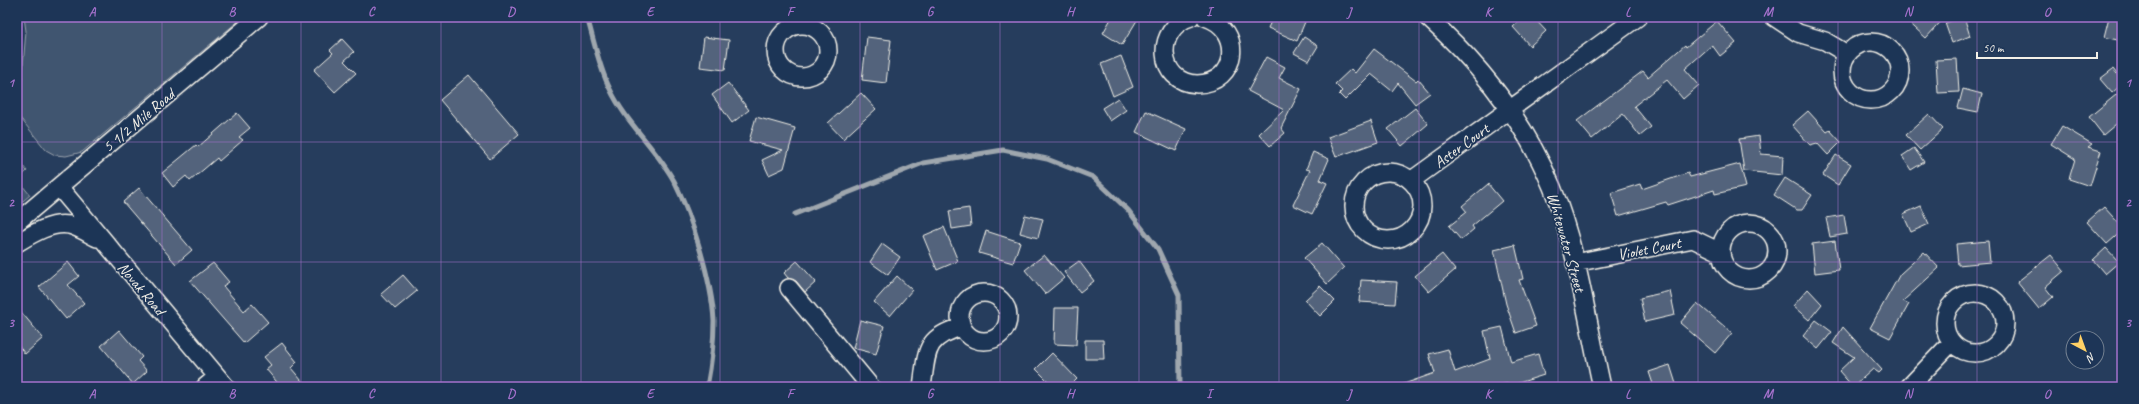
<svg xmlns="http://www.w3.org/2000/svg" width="2139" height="404" font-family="Caveat,sans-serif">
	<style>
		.green { fill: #40546f; stroke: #9aa2ac }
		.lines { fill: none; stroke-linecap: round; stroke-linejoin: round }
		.stream { stroke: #9fa7ae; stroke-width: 5 }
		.building { fill: #52647b; stroke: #f4f1e8 }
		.street-casing { stroke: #f4f1e8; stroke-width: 20 }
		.street { stroke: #1d3557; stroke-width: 17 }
		.grid { fill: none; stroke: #a571cd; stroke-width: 1; stroke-opacity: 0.55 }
		.labels { text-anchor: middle; stroke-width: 3.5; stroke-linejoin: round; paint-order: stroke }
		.street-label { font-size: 16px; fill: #f4f1e8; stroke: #1d3557 }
		.neatline { fill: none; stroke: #a571cd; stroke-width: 1.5 }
		.grid-label { font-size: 13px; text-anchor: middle; font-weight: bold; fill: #a571cd }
	</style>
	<rect width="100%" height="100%" fill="#263d5d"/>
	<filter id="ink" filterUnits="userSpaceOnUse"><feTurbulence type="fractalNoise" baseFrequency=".025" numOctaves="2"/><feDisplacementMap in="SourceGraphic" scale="8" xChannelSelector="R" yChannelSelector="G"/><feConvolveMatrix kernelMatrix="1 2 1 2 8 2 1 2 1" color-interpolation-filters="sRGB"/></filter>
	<g filter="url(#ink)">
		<path class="green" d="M24 17H243L82 152 66 156 55 155 46 150 17 114V102L20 101 26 31Z
			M17 159 27 171 18 180 30 195 17 206Z"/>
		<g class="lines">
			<path class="stream" d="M587 17C594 41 599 67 610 89 626 123 656 148 674 181 692 216 712 282 714 321 714 342 711 366 707 387
				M795 214 923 163 1003 150 1047 159 1093 177 1128 210 1158 249 1179 295 1180 387"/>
		</g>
		<path class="building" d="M1112 17H1139L1122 45 1103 33Z
			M1273 17H1307L1297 41 1268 28Z
			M1524 17H1533L1546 31 1530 46 1513 27Z
			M1903 17H1945L1926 38Z
			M1964 17 1970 36 1952 43 1945 23Z
			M2109 17H2122V41L2104 37Z
			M1717 21 1736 43 1720 56 1712 45 1685 69 1699 85 1683 99 1667 80 1634 106 1651 127 1640 136 1623 114 1592 139 1577 121 1643 71 1648 77 1685 45 1686 47Z
			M704 37 729 40 725 70 700 67Z
			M867 37 891 40 886 83 862 80Z
			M1304 37 1318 46 1309 61 1294 53Z
			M342 39 354 52 344 61 356 73 335 92 314 70 333 53 330 50Z
			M1374 49 1416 81 1418 79 1430 93 1415 104 1398 83 1392 91 1371 74 1345 100 1339 94 1342 91 1335 84 1351 69 1355 73Z
			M1121 56 1133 87 1113 96 1101 64Z
			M1266 57 1285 67 1279 78 1301 89 1281 128 1285 133 1270 146 1259 134 1284 110 1248 91Z
			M1957 59 1959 92 1938 93 1936 60Z
			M2113 69 2122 80V84L2112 93 2100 79Z
			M469 75 519 134 490 159 440 100Z
			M728 83 749 110 732 123 712 95Z
			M1963 89 1982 94 1978 112 1958 108Z
			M2122 90V119L2103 135 2089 117Z
			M861 93 876 109 843 139 828 123Z
			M1118 98 1126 110 1110 121 1102 108Z
			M1415 108 1428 124 1402 146 1388 129Z
			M1146 111 1186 129 1176 151 1136 132Z
			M1808 111 1827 132 1830 130 1841 142 1828 155 1817 143 1810 145 1792 125Z
			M237 113 250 128 239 137 243 140 219 161 217 158 190 181 186 176 173 187 162 173 196 145 198 147Z
			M1929 114 1943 129 1920 150 1906 135Z
			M756 117 795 128 784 168 769 175 762 160 783 150 749 141Z
			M1371 121 1378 142 1336 157 1328 137Z
			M2062 126 2092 144 2088 147 2101 151 2090 186 2069 179 2075 159 2051 144Z
			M1759 136 1761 154 1783 156 1782 175 1744 171 1739 139Z
			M1914 148 1924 162 1911 170 1902 156Z
			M1313 152 1329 159 1320 180 1327 183 1312 214 1293 205 1310 170 1306 169Z
			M1836 155 1851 164 1838 185 1823 175Z
			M1740 164 1746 187 1715 194 1714 190 1668 205 1666 202 1618 216 1611 193 1640 184 1642 189 1688 173 1690 177Z
			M1785 178 1812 195 1802 210H1797L1774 195Z
			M1488 184 1502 201 1472 226 1474 229 1461 240 1449 226 1467 212 1462 206Z
			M139 188 192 250 176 264 123 202Z
			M1921 206 1929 224 1911 232 1903 214Z
			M2104 207 2122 227V231L2107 244 2087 222Z
			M969 208 971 226 952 229 949 211Z
			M1025 215 1043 219 1038 238 1020 233Z
			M1844 215 1847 234 1830 237 1826 218Z
			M944 227 958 261 937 270 923 236Z
			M986 231 1020 242 1013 263 979 253Z
			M1835 241 1839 270 1815 273 1812 244Z
			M1988 241 1990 262 1958 265 1956 244Z
			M1322 243 1344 268 1327 284 1304 258Z
			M882 244 900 257 888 275 870 262Z
			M1515 245 1523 279 1519 280 1536 326 1516 333 1506 304 1494 250Z
			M2106 248 2119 262 2105 274 2093 260Z
			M1924 252 1939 268 1903 301 1909 304 1890 338 1870 328 1900 274Z
			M1442 254 1455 270 1429 292 1415 276Z
			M1044 255 1064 278 1045 294 1025 270Z
			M2051 255 2064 271 2045 287 2053 297 2039 309 2017 282Z
			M797 261 816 282 805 292 796 281 788 278 784 273Z
			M1079 261 1094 281 1080 292 1064 272Z
			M68 262 79 276 68 285 84 303 66 319 39 287Z
			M213 263 229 282 223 286 244 311 252 304 268 322 244 343 190 281Z
			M403 275 417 291 395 309 381 294Z
			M897 276 912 290 890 316 874 302Z
			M1361 280 1397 282 1395 304 1359 302Z
			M1320 286 1335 301 1320 316 1305 300Z
			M1808 289 1822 304 1809 320 1793 306Z
			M1670 291 1675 315 1645 322 1640 298Z
			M1697 303 1732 333 1715 353 1680 323Z
			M17 307 43 338 25 354 17 344Z
			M1055 308H1078L1076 345 1054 344Z
			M860 320 884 326 876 354 853 348Z
			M1816 320 1832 332 1818 349 1803 336Z
			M1502 327 1511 362 1538 354 1544 375 1509 386 1508 383 1492 387H1401V385L1435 373 1429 354 1448 349 1455 372 1490 359 1484 331Z
			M1843 327 1882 370 1879 373 1873 369 1853 387 1839 371 1854 357 1833 343Z
			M119 330 142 357 138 361 147 371 133 384 101 346Z
			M1085 340H1103L1104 359H1085Z
			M282 343 297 362 291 368 307 387H281L266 369 271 365 264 357Z
			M1052 353 1077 379 1069 387H1054L1036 369Z
			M1670 365 1677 387H1654L1649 372Z"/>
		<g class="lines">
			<g class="street-casing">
				<path id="street" d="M1191 17C1154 28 1157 83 1197 84 1238 84 1245 29 1205 17
					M1427 17C1481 65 1524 120 1552 187 1578 250 1587 321 1602 387
					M1774 17 1798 33 1825 41 1847 54
					M776 51a26 26 0 1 1 52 0a26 26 0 1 1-52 0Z
					M1842 71a29 29 0 1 1 58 0a29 29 0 1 1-58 0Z
					M1354 206a34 34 0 1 1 68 0a34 34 0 1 1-68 0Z
					M1412 180 1638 17
					M59 187 226 387
					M17 222 259 17
					M1721 251a28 28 0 1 1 56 0a28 28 0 1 1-56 0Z
					M17 243C32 234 51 222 69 225 78 227 89 234 97 238
					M1575 263 1693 239 1720 252
					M789 288 871 387
					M1945 323a30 30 0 1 1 60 0a30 30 0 1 1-60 0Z
					M960 317a24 24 0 1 1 48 0a24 24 0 1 1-48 0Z
					M205 387 217 377
					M922 387C927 352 924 337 962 327
					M1909 387 1951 343"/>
			</g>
			<use href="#street" class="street"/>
		</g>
	</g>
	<path class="grid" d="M162 17V387M301 17V387M441 17V387M581 17V387M720 17V387M860 17V387M1000 17V387M1139 17V387M1279 17V387M1419 17V387M1558 17V387M1698 17V387M1838 17V387M1977 17V387M17 142H2122M17 262H2122"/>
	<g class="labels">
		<g class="street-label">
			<text transform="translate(138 120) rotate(-40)" y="6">5 1/2 Mile Road</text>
			<text transform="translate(1461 145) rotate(-36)" y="6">Aster Court</text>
			<text transform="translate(1567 242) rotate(74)" y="6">Whitewater Street</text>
			<text transform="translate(1649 248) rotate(-11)" y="6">Violet Court</text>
			<text transform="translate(142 288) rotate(50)" y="6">Novak Road</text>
		</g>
	</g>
	<rect width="2139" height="404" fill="none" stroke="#1d3557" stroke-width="44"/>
	<g transform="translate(2085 350) rotate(139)"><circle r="19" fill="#1d3557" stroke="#738091"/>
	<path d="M0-3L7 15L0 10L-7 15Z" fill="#ffd166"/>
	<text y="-6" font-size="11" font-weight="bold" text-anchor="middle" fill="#f4f1e8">N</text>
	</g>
	<path d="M1977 52v6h120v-6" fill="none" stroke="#f4f1e8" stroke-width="2"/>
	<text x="1983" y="52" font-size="12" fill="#f4f1e8" stroke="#1d3557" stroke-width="3" paint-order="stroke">50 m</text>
	<rect x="22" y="22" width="2095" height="360" class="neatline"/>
	<g class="grid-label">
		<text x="92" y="16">A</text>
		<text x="232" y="16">B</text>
		<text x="371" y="16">C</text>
		<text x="511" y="16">D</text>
		<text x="650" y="16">E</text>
		<text x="790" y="16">F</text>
		<text x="930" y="16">G</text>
		<text x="1070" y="16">H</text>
		<text x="1209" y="16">I</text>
		<text x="1349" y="16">J</text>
		<text x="1488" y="16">K</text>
		<text x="1628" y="16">L</text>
		<text x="1768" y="16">M</text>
		<text x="1908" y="16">N</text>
		<text x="2047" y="16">O</text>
		<text x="11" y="87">1</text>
		<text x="2128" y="87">1</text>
		<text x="11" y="207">2</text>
		<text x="2128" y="207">2</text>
		<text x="11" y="327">3</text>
		<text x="2128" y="327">3</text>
		<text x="92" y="398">A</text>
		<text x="232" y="398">B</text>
		<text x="371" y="398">C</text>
		<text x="511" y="398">D</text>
		<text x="650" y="398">E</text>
		<text x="790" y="398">F</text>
		<text x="930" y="398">G</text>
		<text x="1070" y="398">H</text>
		<text x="1209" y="398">I</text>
		<text x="1349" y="398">J</text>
		<text x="1488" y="398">K</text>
		<text x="1628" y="398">L</text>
		<text x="1768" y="398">M</text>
		<text x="1908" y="398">N</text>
		<text x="2047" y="398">O</text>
	</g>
</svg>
